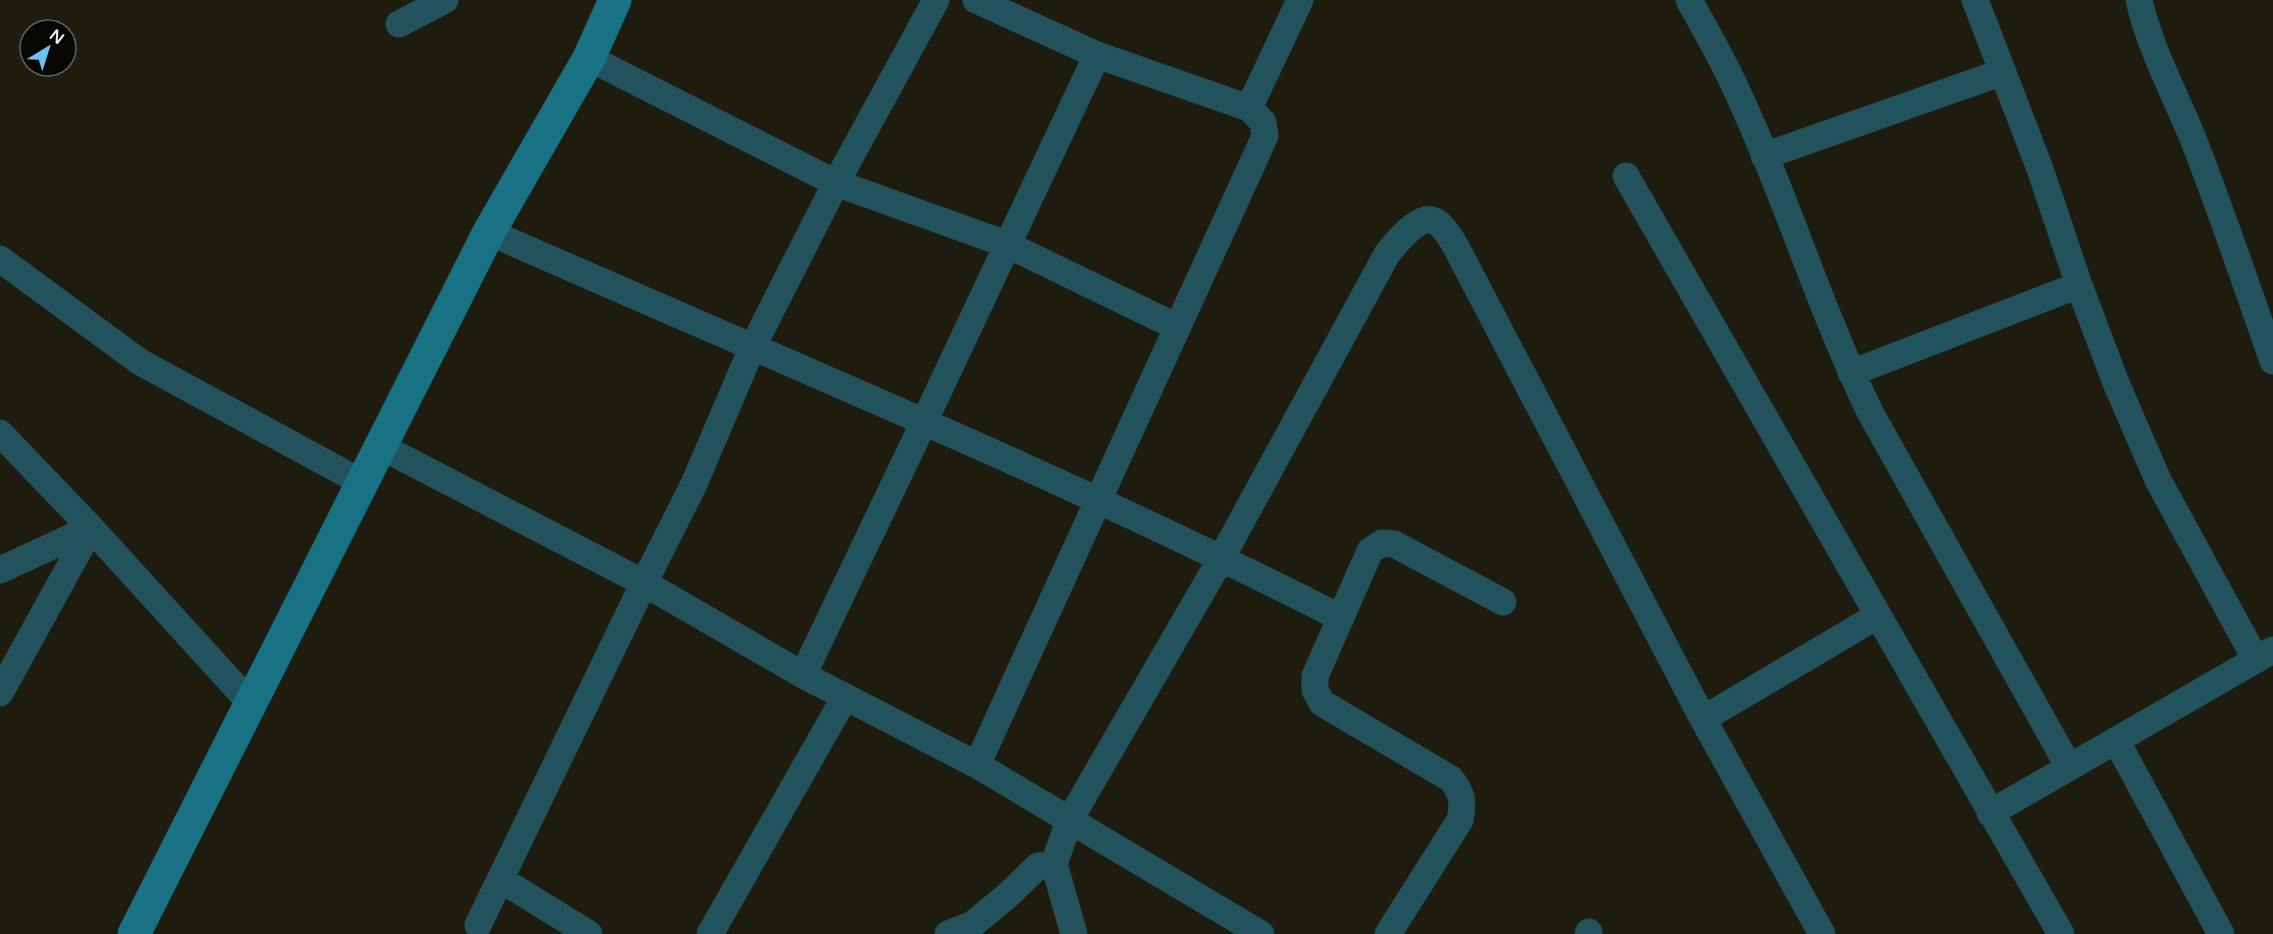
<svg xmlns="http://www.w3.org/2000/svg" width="2273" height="934" font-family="'Varela Round',sans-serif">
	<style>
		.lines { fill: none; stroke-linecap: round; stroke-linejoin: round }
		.street { stroke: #22535d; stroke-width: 27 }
		.secondary { stroke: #197283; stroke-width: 33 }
	</style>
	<rect width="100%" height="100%" fill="#1e1b0f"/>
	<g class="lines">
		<path class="street" d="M976 0 1097 55 1249 108 1263 122 1265 136 977 765
			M1689 0C1705 29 1722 58 1736 89 1786 195 1819 308 1871 414L2069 767
			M1975 0 2040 169 2079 285 2116 383 2158 480 2256 660
			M2139 0C2150 49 2175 94 2194 141 2222 213 2247 287 2273 361
			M399 24 445 0
			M589 58 836 183 1006 244 1177 327
			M1249 108 1300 0
			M1764 156 2003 72
			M1626 176 2061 934
			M489 232C774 358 1063 476 1341 618
			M0 259 140 362 361 482
			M1851 373 2079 285
			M0 433 91 528 252 705
			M380 446 644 583 803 675 977 765 1261 934
			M0 570 91 528 0 693
			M803 675 924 422 1097 55
			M1703 719 1877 616
			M2116 740 2221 934
			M1990 813 2273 650
			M500 879 589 934
			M478 925 644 583 694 484 752 348 836 183 936 0
			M710 934 845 697
			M948 934 973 924 1007 896 1038 866 1054 864
			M1074 934 1054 864 1069 821 1222 557 1387 254C1396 243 1419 213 1435 221 1444 226 1451 238 1456 247L1703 719 1822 934
			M1388 934 1460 820C1464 802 1462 793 1451 779L1322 703 1315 690V676L1370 551 1382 543 1394 544 1503 602
			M1588 934 1589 932"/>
		<path class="secondary" d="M134 934 489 232 589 58 615 0"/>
	</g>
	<g transform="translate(48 48) rotate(38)"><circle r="28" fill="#070603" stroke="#63625d" stroke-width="1.5"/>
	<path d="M0-4.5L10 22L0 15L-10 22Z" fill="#69c4f1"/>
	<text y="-9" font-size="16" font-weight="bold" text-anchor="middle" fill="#eeece4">N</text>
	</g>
</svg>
